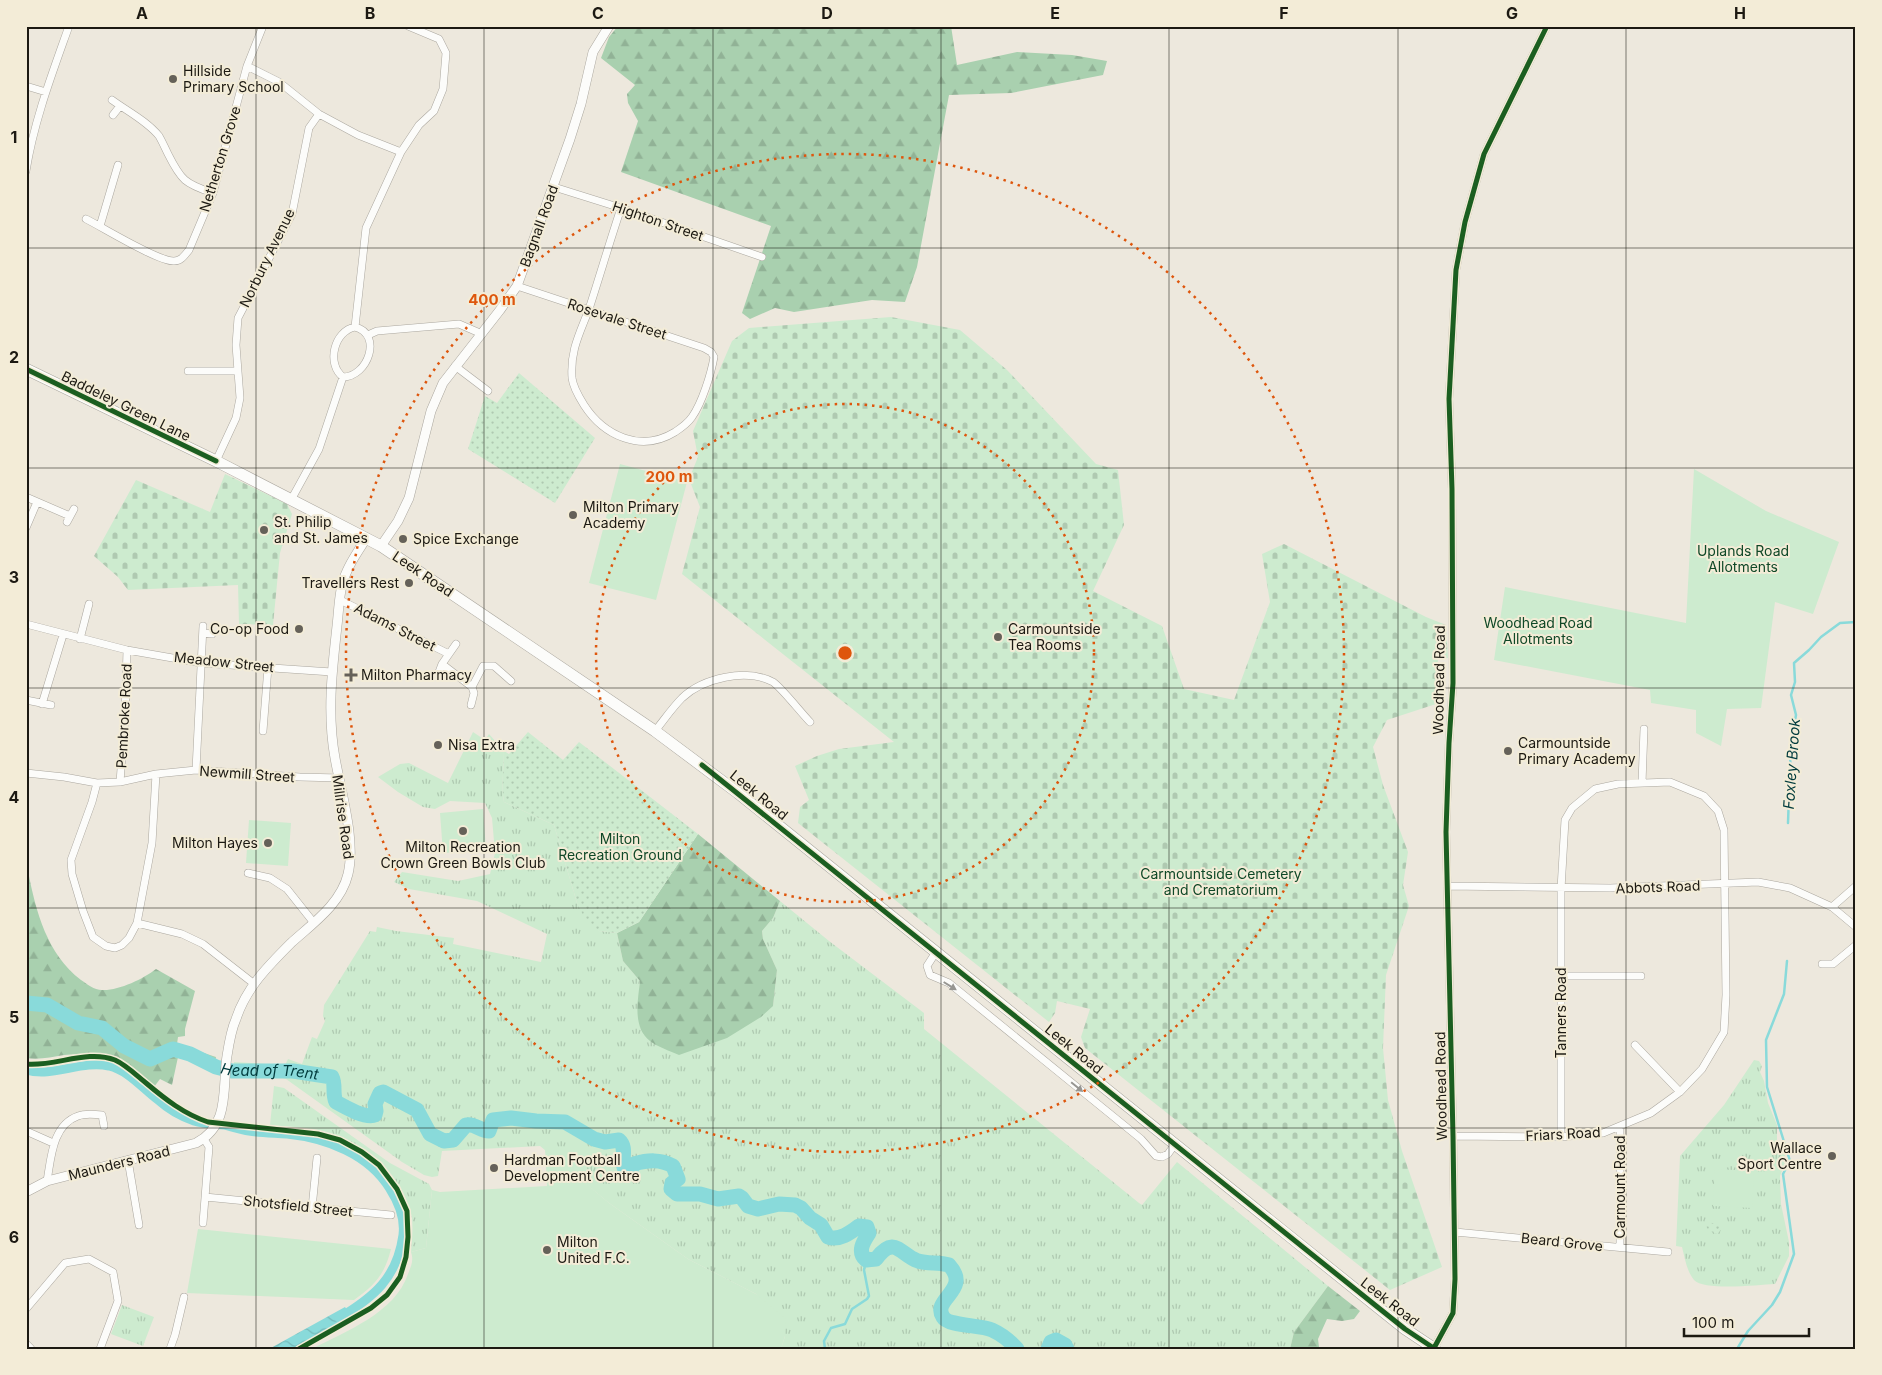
<svg xmlns="http://www.w3.org/2000/svg" width="1882" height="1375" font-family="Inter,sans-serif">
	<style>
		.grass { fill: url(#grass-tufts) }
		.forest { fill: url(#forest-firs) }
		.cemetery { fill: url(#cemetery-stones) }
		.park { fill: url(#park-dots) }
		.garden { fill: #cdebcf }
		.water { fill: url(#water-waves) }
		.lines { fill: none; stroke-linecap: round; stroke-linejoin: round }
		.stream { stroke: #89dada; stroke-width: 2.5 }
		.canal { stroke: #89dada; stroke-width: 9 }
		.river { stroke: #89dada; stroke-width: 15 }
		.minor-casing { stroke: #aba79f; stroke-width: 8 }
		.tertiary-casing { stroke: #aba79f; stroke-width: 10 }
		.primary-casing { stroke: #aba79f; stroke-width: 12 }
		.minor { stroke: #fcfcfa; stroke-width: 7 }
		.tertiary { stroke: #fcfcfa; stroke-width: 9 }
		.primary { stroke: #fcfcfa; stroke-width: 11 }
		.cycleway-casing { stroke: #f3ecd7; stroke-width: 8 }
		.cycleway { stroke: #1b5e20; stroke-width: 5 }
		.oneway { fill: #979692 }
		.grid { fill: none; stroke: #1c1912; stroke-width: 1; stroke-opacity: 0.55 }
		.ring { fill: none; stroke: #de560c; stroke-width: 2.5; stroke-dasharray: 2.5 5 }
		.poi-dot { fill: #656159; stroke: #f3ecd7; stroke-width: 2 }
		.labels { text-anchor: middle; stroke-width: 4; stroke-linejoin: round; paint-order: stroke }
		.poi-label { font-size: 14px; fill: #1c1912; stroke: #f3ecd7; text-anchor: start }
		.street-label { font-size: 14px; fill: #1c1912; stroke: #f3ecd7 }
		.park-label { font-size: 14px; fill: #0f4827; stroke: #f3ecd7 }
		.water-label { font-size: 15px; font-style: italic; fill: #003b3d; stroke: #f3ecd7 }
		.centre { fill: #de560c; stroke: #f3ecd7; stroke-width: 2.5 }
		.ring-label { font-size: 15px; text-anchor: middle; font-weight: bold; fill: #de560c; stroke: #f3ecd7; stroke-width: 4; stroke-linejoin: round; paint-order: stroke }
		.neatline { fill: none; stroke: #1c1912; stroke-width: 2 }
		.grid-label { font-size: 16px; text-anchor: middle; font-weight: bold; fill: #1c1912 }
	</style>
	<defs>
		<pattern id="grass-tufts" width="24" height="20" patternUnits="userSpaceOnUse" patternTransform="scale(1.25)"><rect width="24" height="20" fill="#cdebcf"/><path d="M3 7l-1-3M5 7V3M7 7l1-3M15 17l-1-3M17 17v-4M19 17l1-3" fill="none" stroke="#afc9b1"/></pattern>
		<pattern id="forest-firs" width="22" height="20" patternUnits="userSpaceOnUse" patternTransform="scale(1.25)"><rect width="22" height="20" fill="#a9d0af"/><path d="M5 1l3.5 6h-7zM16 11l3.5 6h-7z" fill="#91b296"/></pattern>
		<pattern id="cemetery-stones" width="16" height="16" patternUnits="userSpaceOnUse" patternTransform="scale(1.25)"><rect width="16" height="16" fill="#cdebcf"/><path d="M2 7V4a2 2 0 0 1 4 0v3zM10 15v-3a2 2 0 0 1 4 0v3z" fill="#afc9b1"/></pattern>
		<pattern id="park-dots" width="8" height="8" patternUnits="userSpaceOnUse" patternTransform="scale(1.25)"><rect width="8" height="8" fill="#cdebcf"/><path d="M2 2h.1M6 6h.1" fill="none" stroke="#afc9b1" stroke-width="1.8" stroke-linecap="round"/></pattern>
		<pattern id="water-waves" width="16" height="10" patternUnits="userSpaceOnUse" patternTransform="scale(1.25)"><rect width="16" height="10" fill="#89dada"/><path d="M0 5q4-4 8 0t8 0" fill="none" stroke="#76baba"/></pattern>
	</defs>
	<rect width="100%" height="100%" fill="#ede8dd"/>
	<path class="grass" d="M473 732 485 740 489 734 504 751C504 768 501 785 504 802L554 825 577 903 599 931 617 933 623 961 640 981 638 1010 773 1006 777 970 763 939 762 931 773 918 780 901 829 941 924 1013V1029L1139 1203 1142 1205 1177 1162 1328 1286 1294 1332 1290 1349H781L785 1336 756 1294 688 1259 609 1203 540 1146 442 1151 438 1176 432 1177 424 1175 402 1162 286 1079 271 1075 232 1076 234 1062 285 1065 288 1059 302 1064 312 1037 317 1039 325 1021 323 1016 324 1005 370 931 376 932 377 927 396 931 454 938 453 944 541 962 547 934 477 901 409 889 394 882 402 872 458 881 490 874 495 853 492 818 485 803 450 801 435 809 423 807 398 792 378 777 400 764 409 763 448 783Z
		M1754 1060 1759 1061 1762 1066 1760 1072 1764 1081 1768 1103 1777 1125V1143L1785 1153V1163L1780 1176 1781 1204 1789 1242V1256L1775 1284C1758 1285 1704 1291 1694 1280 1686 1270 1685 1258 1682 1247L1676 1246 1680 1156 1724 1105Z
		M274 1086 284 1088 390 1163 429 1184 432 1190 426 1248 411 1252C412 1241 413 1230 412 1218 406 1181 363 1141 327 1132 309 1127 289 1127 270 1125Z
		M122 1305 154 1317 143 1346 111 1334Z"/>
	<path class="forest" d="M618 26H951L957 65 1017 52 1072 55 1107 61 1103 75 1011 93 949 95 917 267 905 302 872 300 794 312 775 308 750 319 742 313 771 226 621 172 638 121 628 103 627 94 635 85 601 58 609 37Z
		M698 834 780 901 773 918 762 931 763 939 777 970 773 1006 761 1017 727 1038 679 1055C670 1051 658 1047 650 1041 632 1027 638 1000 640 981L623 961 617 933 639 922Z
		M28 871C36 912 47 954 81 980 87 984 94 990 102 990 118 991 143 979 156 969L195 991 185 1029V1036L178 1037 177 1044 216 1057 214 1070 178 1057 172 1085 160 1079 154 1087C119 1056 112 1051 64 1055 51 1057 40 1060 26 1058V876Z
		M1328 1286 1360 1311 1354 1319 1342 1321 1327 1319 1318 1339 1319 1347 1322 1349H1290L1294 1332Z"/>
	<path class="cemetery" d="M891 317 960 330 1007 370 1096 464 1118 470 1124 525 1093 591 1162 626 1184 689 1234 700 1270 602 1262 554 1284 544 1426 617 1446 625 1448 658H1438L1436 704 1387 720 1373 747 1383 785 1408 852 1403 885 1409 906 1386 975 1383 1048 1388 1100 1402 1151 1442 1267 1390 1290 1085 1048 1081 1037 1090 1009 1057 1001 1055 1013 1049 1022 798 823 800 807 809 800 795 766 817 756 839 749 894 742 682 574 700 507 689 479 698 457 693 431 732 341 749 328Z
		M225 474 287 504 292 514 280 553 273 625 239 624 238 585 128 590 118 577 94 556 136 480 210 512Z"/>
	<path class="park" d="M519 373 595 438 555 503 468 449 485 396 497 403Z
		M528 732 563 760 579 742 698 834 639 922 617 933 599 931 588 925 577 903 554 825 504 802C501 785 504 768 504 751L509 754Z
		M1708 1222 1719 1225 1720 1231 1717 1234 1709 1231 1706 1226Z"/>
	<path class="garden" d="M620 464 687 482 656 600 589 583Z
		M1694 469 1766 511 1839 542 1813 614 1775 602 1761 708 1727 709 1721 746 1696 733V710L1651 703 1650 690 1494 660 1505 587 1686 623Z
		M483 809 486 850 443 853 440 813Z
		M249 820 291 823 288 866 246 863Z
		M545 1149 609 1203 688 1259 756 1294 786 1319 785 1336 781 1349H312C346 1331 395 1313 408 1274 411 1266 414 1261 411 1252L426 1248 432 1190 440 1192 547 1186Z
		M1715 1169 1754 1171 1752 1208 1713 1206Z
		M198 1229 391 1249C385 1274 375 1285 354 1300L187 1293Z"/>
	<path class="water" d="M345 1307 351 1316 292 1349H269Z"/>
	<g class="lines">
		<path class="stream" d="M1788 823 1791 742 1796 715 1791 695 1795 682 1794 663 1809 650 1821 637 1840 623 1856 622
			M825 1349 824 1341 831 1328 845 1324 852 1309 867 1299 869 1296 864 1270 866 1260
			M1737 1349 1748 1331 1772 1305 1780 1292 1794 1254 1783 1174 1790 1161 1767 1087 1766 1040 1784 994 1787 961"/>
		<path class="canal" d="M26 1070C53 1078 81 1060 109 1066 129 1071 142 1088 158 1100 168 1109 182 1117 194 1121 204 1124 213 1124 224 1125 232 1127 241 1130 249 1131 262 1133 275 1133 287 1134 326 1138 369 1154 390 1189 399 1203 405 1219 403 1235 397 1278 374 1297 339 1318"/>
		<g class="river">
			<path id="s1" d="M26 1003 47 1005 78 1023 102 1028 124 1046 150 1059 173 1049 190 1054 216 1067 232 1071H293L332 1077C336 1085 332 1093 336 1102 345 1107 366 1119 375 1115L376 1111 375 1104 380 1093 383 1092 417 1110 430 1134 444 1141 453 1140 466 1125C475 1123 480 1131 489 1131L493 1120 511 1118 536 1121 565 1122 594 1139 605 1142 619 1140C629 1149 618 1163 627 1172L631 1170 634 1164C648 1160 660 1159 673 1166L678 1179 672 1183 671 1189 677 1194H700L718 1199 739 1196 742 1198 748 1206 758 1209 779 1204 795 1205 801 1208 810 1218 821 1225 828 1237C839 1241 850 1233 859 1226L867 1227 869 1233C863 1242 857 1252 866 1260L876 1259C895 1234 900 1255 918 1261 928 1264 939 1262 949 1265 972 1290 931 1299 943 1317 948 1326 981 1325 992 1330 1001 1334 1010 1341 1017 1349"/>
			<path d="M1048 1349 1051 1342 1056 1340 1065 1345 1067 1349"/>
		</g>
		<g class="minor-casing">
			<path id="minor" d="M247 66 279 82 319 114 358 135 401 152
				M26 86 46 92
				M112 100C127 111 147 121 159 136 162 141 165 148 168 154 181 180 185 184 213 193
				M113 115 120 106
				M26 171C34 121 52 74 69 26
				M554 187 621 208 762 257
				M86 219C104 228 159 262 174 261 181 261 184 256 189 250L213 193 247 66 263 26
				M100 226 118 165
				M517 286 704 348 711 352 714 357C711 374 702 403 692 417 688 423 681 428 675 432 641 453 604 436 584 405 579 397 573 387 572 378 570 350 580 333 589 309 600 275 610 241 621 208
				M355 327 366 228 401 152 419 125 434 111 443 89 446 53 439 39 408 26
				M355 327C383 334 368 377 343 377 326 364 334 331 355 327Z
				M368 335 377 331 459 324 482 334
				M455 366 488 391
				M188 371H238
				M216 461 236 418 240 398 236 345 238 318 292 214 309 128 319 114
				M26 497 70 516
				M291 500 319 449 343 377
				M67 522 74 509
				M26 528 37 502
				M340 600 449 654
				M26 624 127 650 201 663 332 672
				M203 633 212 634
				M80 639 89 604
				M442 664 472 687 474 693 471 705
				M439 672 442 664 456 644
				M472 687 483 666H494L511 681
				M26 700 51 705
				M42 704 63 635
				M263 731 268 667
				M655 731C664 720 672 708 682 698 703 678 746 668 773 682 781 687 802 714 810 722
				M196 770 203 626
				M26 773 64 777 97 783 120 782 156 774 196 770 300 777 339 778
				M120 782 125 717 127 650
				M97 783 92 802 71 860 72 874 83 911 93 937 106 946 115 948 122 945 129 938 137 923 152 843 156 774
				M1642 783 1644 729
				M248 873 270 878 287 889 314 923
				M1447 886 1610 888 1758 882 1790 888 1832 907 1856 927
				M1832 907 1856 886
				M137 923 182 934 203 944 253 983
				M936 952 927 966 930 975 949 983 1141 1139 1156 1156 1162 1157 1168 1154 1175 1144
				M1822 964H1833L1856 945
				M1561 976H1641
				M1635 1045 1680 1092
				M26 1131 53 1143
				M1453 1136 1561 1137 1603 1133 1651 1113 1680 1092 1702 1069 1724 1032 1726 995 1724 830 1718 811 1704 796 1670 782 1618 784 1595 789 1572 808 1565 820 1561 889V1137
				M128 1160 139 1225
				M47 1181C51 1159 52 1125 78 1116 85 1113 94 1114 102 1115L104 1126
				M205 1197 391 1215
				M312 1208 317 1158
				M203 1223 209 1147 204 1139
				M1455 1232 1668 1252
				M1620 1247V1126
				M26 1309 65 1263 89 1259 113 1272 118 1301 100 1349
				M1434 1348 1453 1313 1455 1279 1453 1136 1446 832 1449 743 1453 683 1452 489 1449 399 1456 270 1465 222 1484 154 1547 26
				M170 1349 175 1335 184 1297"/>
		</g>
		<g class="tertiary-casing">
			<path id="tertiary" d="M381 546 398 521 409 498 431 411 443 383 500 310 517 286 570 139 581 104 593 52 609 26
				M26 1192 47 1181 196 1143C231 1125 222 1087 227 1056 229 1043 231 1030 236 1019 246 988 268 966 291 943 312 924 341 904 348 874 356 841 341 792 335 758 327 714 332 671 337 626 339 609 339 587 347 571 352 559 360 549 366 538
				M26 1345 30 1349"/>
		</g>
		<g class="primary-casing">
			<path id="primary" d="M26 369 216 461 381 546 655 731 738 793 1375 1305 1405 1329 1435 1349"/>
		</g>
		<use href="#minor" class="minor"/>
		<use href="#tertiary" class="tertiary"/>
		<use href="#primary" class="primary"/>
		<g class="cycleway-casing">
			<path id="cycleway" d="M26 369 216 461
				M702 765 1375 1305 1405 1329 1435 1349
				M26 1064C55 1067 87 1049 115 1060 126 1065 136 1075 146 1083 165 1099 184 1114 208 1122L318 1134 340 1140 362 1152 379 1165 397 1189 407 1211 408 1237 406 1257 400 1277 387 1295 371 1308 299 1349
				M1434 1348 1453 1313 1455 1279 1453 1136 1446 832 1449 743 1453 683 1452 489 1449 399 1456 270 1465 222 1484 154 1547 26"/>
		</g>
		<use href="#cycleway" class="cycleway"/>
	</g>
	<defs><path id="oneway-solid" d="M-6-.8H1V-3.2L6.5 0L1 3.2V.8H-6Z" transform="scale(1.25)"/></defs>
	<g class="oneway">
		<use href="#oneway-solid" transform="translate(950 986) rotate(32)"/>
		<use href="#oneway-solid" transform="translate(1077 1087) rotate(39)"/>
	</g>
	<path class="grid" d="M256 26V1349M484 26V1349M713 26V1349M941 26V1349M1169 26V1349M1398 26V1349M1626 26V1349M26 248H1856M26 468H1856M26 688H1856M26 908H1856M26 1128H1856"/>
	<g class="ring">
		<circle cx="845" cy="653" r="249"/>
		<circle cx="845" cy="653" r="499"/>
	</g>
	<g class="poi-dot">
		<circle cx="173" cy="79" r="5"/>
		<circle cx="573" cy="515" r="5"/>
		<circle cx="264" cy="530" r="5"/>
		<circle cx="403" cy="539" r="5"/>
		<circle cx="409" cy="583" r="5"/>
		<circle cx="299" cy="629" r="5"/>
		<circle cx="998" cy="637" r="5"/>
		<path d="M348.5 667.5h5v5h5v5h-5v5h-5v-5h-5v-5h5z"/>
		<circle cx="438" cy="745" r="5"/>
		<circle cx="1508" cy="751" r="5"/>
		<circle cx="463" cy="831" r="5"/>
		<circle cx="268" cy="843" r="5"/>
		<circle cx="1832" cy="1156" r="5"/>
		<circle cx="494" cy="1168" r="5"/>
		<circle cx="547" cy="1250" r="5"/>
	</g>
	<g class="labels">
		<g class="poi-label">
			<text x="183" y="76">Hillside<tspan x="183" dy="16">Primary School</tspan></text>
			<text x="583" y="512">Milton Primary<tspan x="583" dy="16">Academy</tspan></text>
			<text x="274" y="527">St. Philip<tspan x="274" dy="16">and St. James</tspan></text>
			<text x="413" y="544">Spice Exchange</text>
			<text x="399" y="588" text-anchor="end">Travellers Rest</text>
			<text x="289" y="634" text-anchor="end">Co-op Food</text>
			<text x="1008" y="634">Carmountside<tspan x="1008" dy="16">Tea Rooms</tspan></text>
			<text x="361" y="680">Milton Pharmacy</text>
			<text x="1518" y="748">Carmountside<tspan x="1518" dy="16">Primary Academy</tspan></text>
			<text x="448" y="750">Nisa Extra</text>
			<text x="258" y="848" text-anchor="end">Milton Hayes</text>
			<text x="463" y="852" text-anchor="middle">Milton Recreation<tspan x="463" dy="16">Crown Green Bowls Club</tspan></text>
			<text x="1822" y="1153" text-anchor="end">Wallace<tspan x="1822" dy="16">Sport Centre</tspan></text>
			<text x="504" y="1165">Hardman Football<tspan x="504" dy="16">Development Centre</tspan></text>
			<text x="557" y="1247">Milton<tspan x="557" dy="16">United F.C.</tspan></text>
		</g>
		<g class="street-label">
			<text transform="translate(220 159) rotate(-73)" y="5">Netherton Grove</text>
			<text transform="translate(658 221) rotate(19)" y="5">Highton Street</text>
			<text transform="translate(539 226) rotate(-70)" y="5">Bagnall Road</text>
			<text transform="translate(267 258) rotate(-64)" y="5">Norbury Avenue</text>
			<text transform="translate(617 319) rotate(18)" y="5">Rosevale Street</text>
			<text transform="translate(126 406) rotate(26)" y="5">Baddeley Green Lane</text>
			<text transform="translate(423 574) rotate(34)" y="5">Leek Road</text>
			<text transform="translate(395 627) rotate(27)" y="5">Adams Street</text>
			<text transform="translate(224 662) rotate(6)" y="5">Meadow Street</text>
			<text transform="translate(1439 680) rotate(-89)" y="5">Woodhead Road</text>
			<text transform="translate(124 716) rotate(-87)" y="5">Pembroke Road</text>
			<text transform="translate(247 774) rotate(4)" y="5">Newmill Street</text>
			<text transform="translate(759 795) rotate(39)" y="5">Leek Road</text>
			<text transform="translate(343 817) rotate(82)" y="5">Millrise Road</text>
			<text transform="translate(1658 887) rotate(-2)" y="5">Abbots Road</text>
			<text transform="translate(1561 1013) rotate(-90)" y="5">Tanners Road</text>
			<text transform="translate(1074 1049) rotate(39)" y="5">Leek Road</text>
			<text transform="translate(1441 1086) rotate(-91)" y="5">Woodhead Road</text>
			<text transform="translate(1563 1134) rotate(-3)" y="5">Friars Road</text>
			<text transform="translate(119 1163) rotate(-14)" y="5">Maunders Road</text>
			<text transform="translate(1620 1187) rotate(-90)" y="5">Carmount Road</text>
			<text transform="translate(298 1206) rotate(6)" y="5">Shotsfield Street</text>
			<text transform="translate(1562 1242) rotate(6)" y="5">Beard Grove</text>
			<text transform="translate(1390 1302) rotate(38)" y="5">Leek Road</text>
		</g>
		<g class="park-label">
			<text x="1743" y="556">Uplands Road<tspan x="1743" dy="16">Allotments</tspan></text>
			<text x="1538" y="628">Woodhead Road<tspan x="1538" dy="16">Allotments</tspan></text>
			<text x="620" y="844">Milton<tspan x="620" dy="16">Recreation Ground</tspan></text>
			<text x="1221" y="879">Carmountside Cemetery<tspan x="1221" dy="16">and Crematorium</tspan></text>
		</g>
		<g class="water-label">
			<text transform="translate(1792 764) rotate(-86)" y="5">Foxley Brook</text>
			<text dy="5" stroke="none"><textPath href="#s1" startOffset="265">Head of Trent</textPath></text>
		</g>
	</g>
	<circle cx="845" cy="653" r="8" class="centre"/>
	<g class="ring-label">
		<text x="492" y="305">400 m</text>
		<text x="669" y="482">200 m</text>
	</g>
	<rect width="1882" height="1375" fill="none" stroke="#f3ecd7" stroke-width="55"/>
	<path d="M1684 1328v8h125v-8" fill="none" stroke="#1c1912" stroke-width="2.5"/>
	<text x="1692" y="1328" font-size="15" fill="#1c1912" stroke="#f3ecd7" stroke-width="4" paint-order="stroke">100 m</text>
	<rect x="28" y="28" width="1826" height="1320" class="neatline"/>
	<g class="grid-label">
		<text x="142" y="19">A</text>
		<text x="370" y="19">B</text>
		<text x="598" y="19">C</text>
		<text x="827" y="19">D</text>
		<text x="1055" y="19">E</text>
		<text x="1284" y="19">F</text>
		<text x="1512" y="19">G</text>
		<text x="1740" y="19">H</text>
		<text x="14" y="143">1</text>
		<text x="14" y="363">2</text>
		<text x="14" y="583">3</text>
		<text x="14" y="803">4</text>
		<text x="14" y="1023">5</text>
		<text x="14" y="1243">6</text>
	</g>
</svg>
